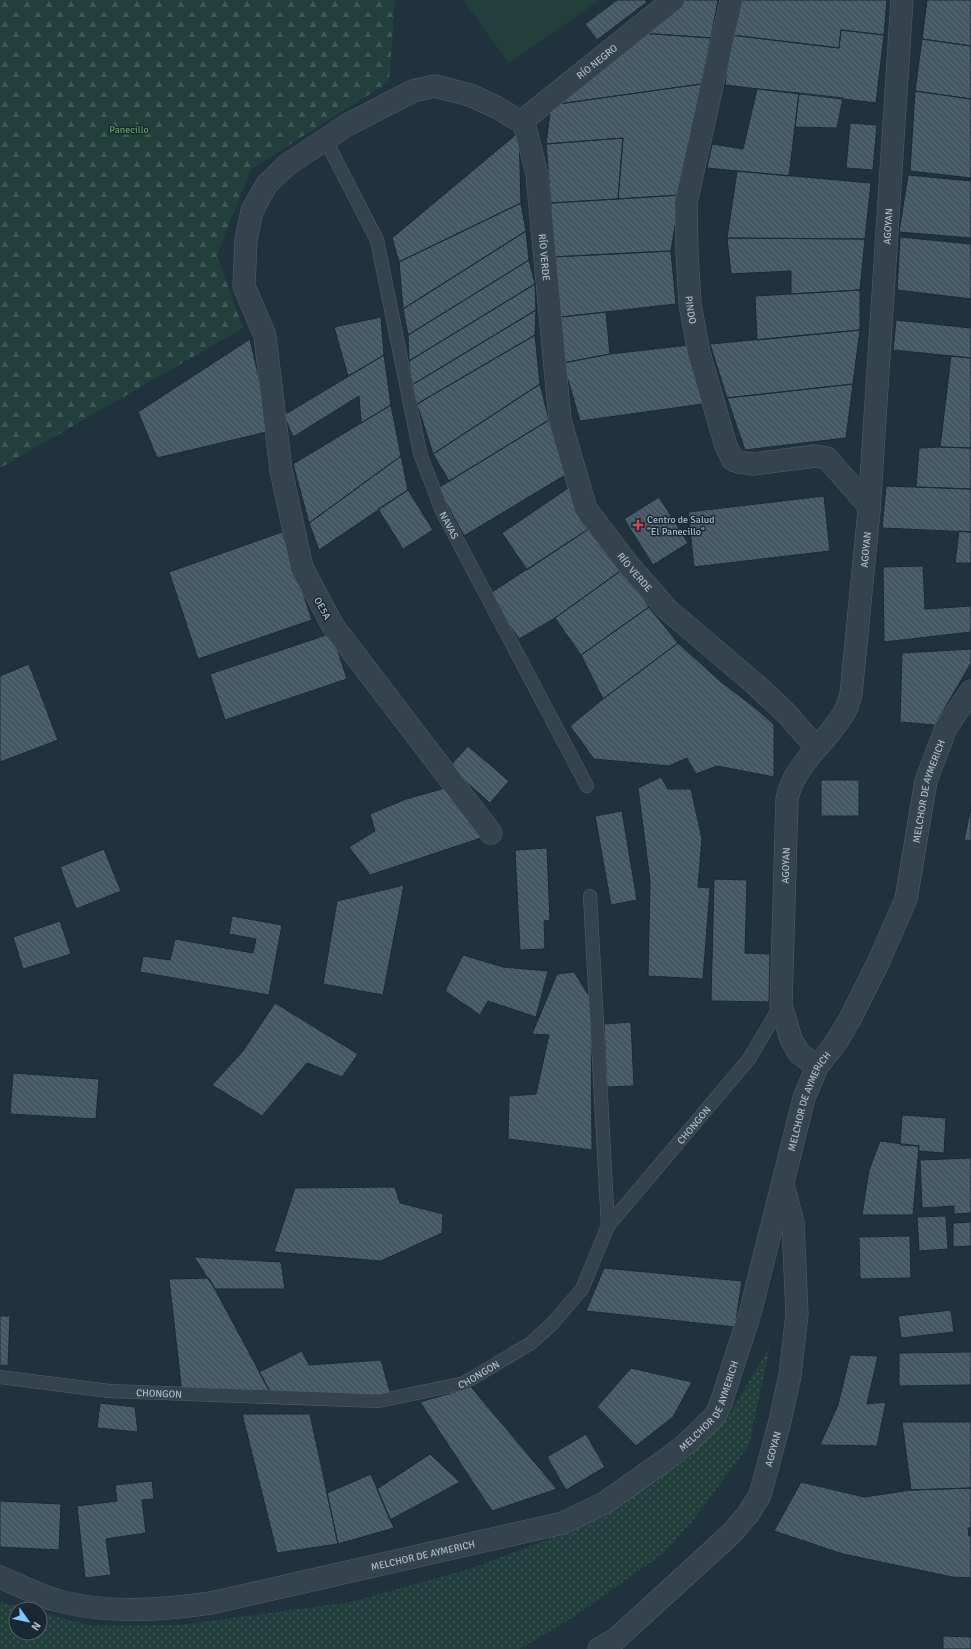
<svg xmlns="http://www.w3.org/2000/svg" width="971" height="1649" font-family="Signika,sans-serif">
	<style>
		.grass { fill: #223f3c }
		.forest { fill: url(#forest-firs) }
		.park { fill: url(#park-dots) }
		.building { fill: url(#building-back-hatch); stroke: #1b2a34 }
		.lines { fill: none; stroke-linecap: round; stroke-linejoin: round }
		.service-casing { stroke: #52616b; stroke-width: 14 }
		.minor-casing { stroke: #52616b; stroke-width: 23 }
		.service { stroke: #34434d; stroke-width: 13 }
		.minor { stroke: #34434d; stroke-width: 22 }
		.health-dot { fill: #e0444e; stroke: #192832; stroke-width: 1.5 }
		.labels { text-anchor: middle; stroke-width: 3; stroke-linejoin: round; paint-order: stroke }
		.street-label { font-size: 10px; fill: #afbec9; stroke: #192832 }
		.park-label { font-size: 10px; fill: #649d66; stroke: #192832 }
		.poi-label { font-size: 10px; fill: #afbec9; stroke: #192832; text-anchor: start }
	</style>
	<defs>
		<pattern id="forest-firs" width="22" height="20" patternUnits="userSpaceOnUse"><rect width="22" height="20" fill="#223f3c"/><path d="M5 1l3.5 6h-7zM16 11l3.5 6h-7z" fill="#405957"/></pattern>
		<pattern id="park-dots" width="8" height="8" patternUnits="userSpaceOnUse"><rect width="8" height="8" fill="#223f3c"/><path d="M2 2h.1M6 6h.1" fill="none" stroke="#405957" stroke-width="1.8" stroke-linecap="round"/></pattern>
		<pattern id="building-back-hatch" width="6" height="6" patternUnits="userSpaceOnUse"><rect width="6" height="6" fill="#435864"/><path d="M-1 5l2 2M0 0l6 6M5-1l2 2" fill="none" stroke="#5c6e79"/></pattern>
	</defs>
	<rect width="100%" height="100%" fill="#20323e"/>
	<path class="grass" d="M463 0H600L509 63Z"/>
	<path class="forest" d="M0 0H395L389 82 251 169 217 255 243 328 0 468Z"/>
	<path class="park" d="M770 1346 749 1445 692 1522 661 1555 575 1616 520 1649H0V1602L28 1609H16V1633H40V1612L93 1626 180 1625 351 1602 469 1569 581 1527 669 1469 728 1417Z"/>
	<path class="building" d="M617 0H645L647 2 597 40 585 24Z
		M683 0H718L711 38 641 33Z
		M739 0H887L884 35 841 30 839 48 731 35Z
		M927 0H971V46L922 39Z
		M841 30 884 35 876 103 725 85 731 35 839 48Z
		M641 33 711 38 701 84 551 105Z
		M922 39 971 46V99L915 91Z
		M701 84 680 195 618 199 623 138 546 144 551 105Z
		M757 89 799 93 789 176 707 168 712 144 743 149Z
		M915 91 971 99V178L910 171Z
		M799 93 843 98 837 128 795 127Z
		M850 123 877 125 873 170 846 168Z
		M519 132 521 203 399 262 392 238Z
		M623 138 618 199 551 203 546 144Z
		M737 171 871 183 865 239 727 238Z
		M908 175 971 181V238L899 232Z
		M680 195 671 251 552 257 551 203Z
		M521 203 526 231 403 309 399 262Z
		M526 231 529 260 408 335 403 309Z
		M900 237 971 244V299L897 290Z
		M727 238 865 239 860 290 791 294V271L731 274Z
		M671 251 676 304 561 317 552 257Z
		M529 260 535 284 409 361 408 335Z
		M535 284 536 310 412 385 409 361Z
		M860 290V330L757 340 755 296Z
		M536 310 535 335 417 404 412 385Z
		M606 312 610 354 563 363 561 317Z
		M381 317 384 355 348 376 334 327Z
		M896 320 971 328V358L893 350Z
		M860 330 853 384 727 398 710 344Z
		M535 335 540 384 433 454 417 404Z
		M250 339 271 431 157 458 138 412Z
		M689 345 703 404 580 421 563 363 610 354Z
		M384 355 391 405 361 423 359 396 293 437 284 415Z
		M951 356 971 358V448L940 447Z
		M540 384 549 420 449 481 433 454Z
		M853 384 846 438 745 450 727 398Z
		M391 405 401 456 309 523 293 464Z
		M549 420 567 474 464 536 438 488Z
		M940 447 971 448V489L916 487 919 448Z
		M401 456 408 490 319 550 309 523Z
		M571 486 593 526 527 570 502 533Z
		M886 486 971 489V532L882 528Z
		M408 490 433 530 403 549 378 509Z
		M824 496 830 551 694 567 688 512Z
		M659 497 688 543 653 565 624 519Z
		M593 526 623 569 555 618 519 639 489 594Z
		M959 531 971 532V563H955Z
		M282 532 312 620 198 659 169 572Z
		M923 566 925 609 971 606V632L884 642 883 567Z
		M623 569 649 607 581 655 555 618Z
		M649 607 678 643 603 699 581 655Z
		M332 633 347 679 225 720 210 674Z
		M678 643 720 681 759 711 774 725V777L717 766 696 774 687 758 669 766 594 759 570 726 603 699Z
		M971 649V663L935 725 900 722 902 653Z
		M29 664 58 740 0 762V676Z
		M468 746 509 781 490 803 449 767Z
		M661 777 668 789H691L702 839 698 887 710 888 703 979 648 976 650 881 638 788Z
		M821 780H859V816H821Z
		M445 788 484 837 370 875 349 847 375 831 370 814 406 799Z
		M971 807V841L964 840Z
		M622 811 637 900 611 905 595 816Z
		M547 848 550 920 544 921 545 949 520 950 515 850Z
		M104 849 121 891 76 909 60 867Z
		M714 879 747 880 745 953 770 954 769 1002 711 1001Z
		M404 885 383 995 323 984 337 901Z
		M232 916 282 925 269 995 140 972 143 956 170 960 175 939 253 953 256 939 229 934Z
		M60 921 71 954 23 969 13 937Z
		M463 955 503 967 548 971 536 1017 488 1001 480 1015 445 991Z
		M574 972 591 999 592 1150 508 1139 509 1096 536 1094 549 1035 532 1034 557 974Z
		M275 1003 358 1054 342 1077 307 1063 262 1116 212 1085 243 1051Z
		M631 1022 634 1086 607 1087 604 1024Z
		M13 1073 99 1079 96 1119 10 1114Z
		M902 1115 946 1118 944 1153 918 1151 919 1146 900 1145Z
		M880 1141 919 1146 913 1215H862L869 1170Z
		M971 1158V1213L954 1214V1206L922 1208 920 1160Z
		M395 1187 400 1203 443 1214 442 1233 381 1261 274 1252 295 1188Z
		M946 1216 948 1249 919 1251 917 1217Z
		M971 1222V1246L953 1247V1223Z
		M910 1236 911 1278 860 1279 859 1237Z
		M194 1257 281 1262 285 1289H215Z
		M604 1268 742 1281 735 1327 586 1311Z
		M209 1278 274 1399 182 1393 169 1279Z
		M951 1310 954 1332 901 1338 898 1316Z
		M0 1316H10L8 1366 0 1365Z
		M302 1351 309 1365 381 1360 391 1395 274 1399 259 1372Z
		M971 1352V1385L899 1386V1353Z
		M850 1355 878 1356 867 1404 886 1402 877 1446 820 1445 838 1405Z
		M631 1368 692 1382 673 1417 636 1446 597 1407Z
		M471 1387 557 1489 492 1511 420 1402Z
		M100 1403 135 1407 138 1432 97 1428Z
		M242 1414H310L338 1544 277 1553Z
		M902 1422H971V1488L911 1490Z
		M586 1434 605 1467 566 1490 547 1457Z
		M430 1454 460 1482 390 1520 377 1489Z
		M371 1474 394 1528 338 1544 327 1493Z
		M152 1481 154 1499 142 1500 146 1533 106 1539 111 1575 85 1578 77 1506 117 1501 115 1485Z
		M801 1482 864 1497 911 1490 971 1488V1528H968L969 1536H971V1578L952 1577 843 1554 774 1531Z
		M0 1501 61 1504 59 1550 0 1547Z
		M943 1636 971 1637V1649H943Z"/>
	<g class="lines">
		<g class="service-casing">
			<g id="service">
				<path id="s1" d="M325 139 377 240 420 453 442 511 587 786"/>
				<path d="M590 896 608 1226"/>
				<path id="s2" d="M0 1377 109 1391 379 1401 464 1383 531 1343 552 1324 582 1289 608 1226 749 1059 781 1005"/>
			</g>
		</g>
		<g class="minor-casing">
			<g id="minor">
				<path id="s3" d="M731 0 686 203 687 252 690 304 699 353 726 446 733 460 739 462 754 464 816 456 827 458 869 506"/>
				<path id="s4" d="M521 122 673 0"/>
				<path id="s5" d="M491 833 333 626 302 568 281 470 265 336 244 286 246 240 252 211 267 184 287 165 347 125 413 91 435 86 470 95 496 107 521 122 525 127 537 174 560 420 586 509 627 563 668 610 755 684 786 713 808 738 818 746"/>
				<path id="s6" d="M817 1067 799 1053 791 1039 781 1005 787 799C794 763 828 742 845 711 848 706 849 699 851 694L869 511 902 0"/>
				<path id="s7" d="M0 1577C19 1585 40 1596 59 1601 109 1614 160 1610 211 1603L563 1523 606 1502 667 1459 686 1444 715 1416 721 1403 750 1313 804 1098 817 1067 835 1044 850 1019 879 961 906 899 926 781 946 728 971 691"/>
				<path id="s8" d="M599 1649 616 1639 732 1533 748 1514 760 1495 780 1421 790 1375 797 1314 793 1223 783 1184"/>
			</g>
		</g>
		<use href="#service" class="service"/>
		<use href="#minor" class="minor"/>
	</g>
	<path class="health-dot" d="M636 519h4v4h4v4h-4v4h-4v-4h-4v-4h4z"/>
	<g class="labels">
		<g class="street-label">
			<text dy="4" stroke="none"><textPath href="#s4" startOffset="97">RÍO NEGRO</textPath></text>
			<text dy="4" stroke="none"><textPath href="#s6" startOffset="874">AGOYAN</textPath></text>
			<text dy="4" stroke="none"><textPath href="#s5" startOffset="1151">RÍO VERDE</textPath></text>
			<text dy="4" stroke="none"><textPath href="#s3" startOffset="315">PINDO</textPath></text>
			<text dy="4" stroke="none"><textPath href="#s1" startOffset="409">NAVAS</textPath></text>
			<text dy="4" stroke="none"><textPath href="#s6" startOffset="550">AGOYAN</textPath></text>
			<text dy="4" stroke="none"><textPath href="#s5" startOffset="1487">RÍO VERDE</textPath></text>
			<text transform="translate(323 608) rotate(61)" y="4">OE5A</text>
			<text dy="4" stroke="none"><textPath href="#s7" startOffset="1430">MELCHOR DE AYMERICH</textPath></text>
			<text dy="4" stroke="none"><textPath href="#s6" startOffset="214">AGOYAN</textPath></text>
			<text dy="4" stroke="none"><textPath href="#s7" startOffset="1094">MELCHOR DE AYMERICH</textPath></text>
			<text dy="4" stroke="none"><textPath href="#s2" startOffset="820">CHONGON</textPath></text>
			<text dy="4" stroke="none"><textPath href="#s2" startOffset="484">CHONGON</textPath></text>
			<text dy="4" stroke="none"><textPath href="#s2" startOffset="160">CHONGON</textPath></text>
			<text dy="4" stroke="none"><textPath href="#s7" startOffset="770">MELCHOR DE AYMERICH</textPath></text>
			<text dy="4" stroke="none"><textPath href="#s8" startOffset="272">AGOYAN</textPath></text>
			<text dy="4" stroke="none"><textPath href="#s7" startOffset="434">MELCHOR DE AYMERICH</textPath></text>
		</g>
		<g class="park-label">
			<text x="129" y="133">Panecillo</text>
		</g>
		<g class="poi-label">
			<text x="647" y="523">Centro de Salud<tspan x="647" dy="12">"El Panecillo"</tspan></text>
		</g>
	</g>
	<g transform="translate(28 1621) rotate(123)"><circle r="19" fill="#192832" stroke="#55646e"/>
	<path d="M0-3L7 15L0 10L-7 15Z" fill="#7fc9ff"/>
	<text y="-6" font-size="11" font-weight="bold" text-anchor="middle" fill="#afbec9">N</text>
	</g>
</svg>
